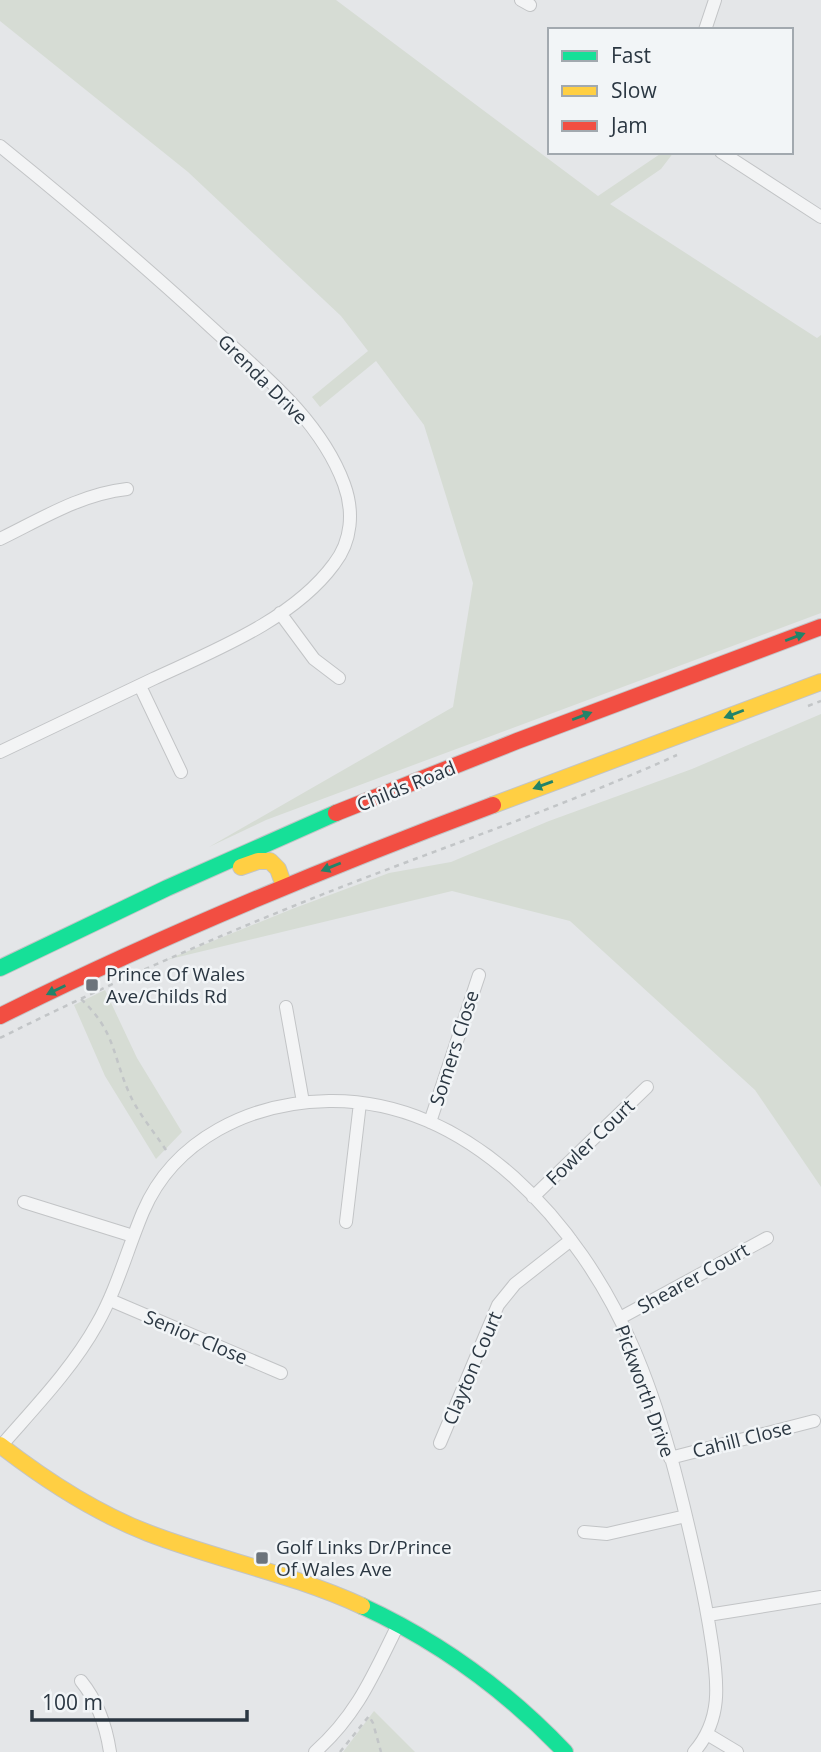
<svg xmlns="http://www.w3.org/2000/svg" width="821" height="1752" font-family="'Open Sans',sans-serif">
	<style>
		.green { fill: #d6dcd4 }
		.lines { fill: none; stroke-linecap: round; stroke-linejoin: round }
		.street-casing { stroke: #c2c4c6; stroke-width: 14 }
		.fast-casing { stroke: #c2c4c6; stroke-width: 18 }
		.slow-casing { stroke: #c2c4c6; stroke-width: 18 }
		.jam-casing { stroke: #c2c4c6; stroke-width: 18 }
		.path { stroke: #c2c5c7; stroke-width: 2.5; stroke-dasharray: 5 5; stroke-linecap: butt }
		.street { stroke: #f3f4f5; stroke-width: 12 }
		.fast { stroke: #16e098; stroke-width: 16 }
		.slow { stroke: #ffcf43; stroke-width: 16 }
		.jam { stroke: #f24e42; stroke-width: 16 }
		.oneway { fill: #228369 }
		.poi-dot { fill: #6c747c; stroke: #f2f5f7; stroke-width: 2.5 }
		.labels { text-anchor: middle; stroke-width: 5; stroke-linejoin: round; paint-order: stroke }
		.street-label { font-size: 19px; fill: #2b3742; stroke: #f2f5f7 }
		.poi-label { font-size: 19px; fill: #2b3742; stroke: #f2f5f7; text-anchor: start }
	</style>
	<rect width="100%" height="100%" fill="#e4e6e8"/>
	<path class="green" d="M0 0H336L598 196 663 152H674L661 169 610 204 817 338 821 335V613L266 820 209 847 453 707 473 583 424 425 376 361 320 407 312 397 368 351 341 316 188 172 0 21Z
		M821 714V1187L755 1090 570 921 452 891 166 960 292 909 389 873 451 862 549 821 692 769Z
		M105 990 137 1058 182 1132 156 1159 105 1076 74 1005Z
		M374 1711 415 1752H343Z"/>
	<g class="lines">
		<g class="street-casing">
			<path id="street" d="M521 0 530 5
				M705 30 715 0
				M0 146C73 205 144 265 212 328 261 373 320 419 344 484 354 511 352 541 334 564 293 620 213 651 153 679 102 703 51 728 0 752
				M721 152 821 217
				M0 539C41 519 81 494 127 489
				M280 613 314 659 339 678
				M140 686 181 772
				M286 1007 303 1102
				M430 1122 479 975
				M533 1197 647 1087
				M24 1202 133 1236
				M346 1222 360 1103
				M110 1300 281 1373
				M620 1318 767 1238
				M440 1443 498 1305 515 1284 571 1240
				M1 1446C34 1408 72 1369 97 1324 117 1289 127 1250 143 1212 174 1139 251 1102 329 1101 470 1099 580 1225 632 1345 662 1413 681 1492 697 1564 703 1591 708 1617 712 1644 718 1684 722 1720 694 1752
				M670 1458 814 1421
				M584 1532 607 1534 686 1516
				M708 1615 821 1597
				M81 1681C98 1702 106 1725 110 1752
				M707 1734 737 1752
				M315 1752C358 1714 374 1673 399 1623"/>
		</g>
		<g class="fast-casing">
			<path id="fast" d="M0 968 167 888 336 813
				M362 1606C440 1642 506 1690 565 1752"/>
		</g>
		<g class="slow-casing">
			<path id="slow" d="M493 805 821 682
				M241 867 258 861H270L278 869 284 886
				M0 1445C45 1480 94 1512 148 1533 218 1560 293 1574 362 1606"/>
		</g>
		<g class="jam-casing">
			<path id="jam" d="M336 813 517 741 821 627
				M0 1016C160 936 325 868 493 805"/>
		</g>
		<path class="path" d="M808 706 821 701
			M81 999C116 1032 112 1055 130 1095 139 1114 154 1132 166 1150
			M0 1038C106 985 215 937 326 893 443 847 562 807 677 755
			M340 1752 369 1716 373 1723 381 1752"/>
		<use href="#street" class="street"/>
		<use href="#fast" class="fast"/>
		<use href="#slow" class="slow"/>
		<use href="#jam" class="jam"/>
	</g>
	<defs><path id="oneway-solid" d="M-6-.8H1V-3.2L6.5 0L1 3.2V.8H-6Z" transform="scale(1.75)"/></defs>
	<g class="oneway">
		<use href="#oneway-solid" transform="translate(795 637) rotate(-21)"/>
		<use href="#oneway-solid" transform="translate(734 714) rotate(159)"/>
		<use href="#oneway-solid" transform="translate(582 716) rotate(-21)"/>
		<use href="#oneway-solid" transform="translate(543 785) rotate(160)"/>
		<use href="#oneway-solid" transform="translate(331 867) rotate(158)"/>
		<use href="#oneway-solid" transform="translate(56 990) rotate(154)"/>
	</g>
	<g class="poi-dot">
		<rect x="85" y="978" width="14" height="14" rx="3.5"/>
		<rect x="255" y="1551" width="14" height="14" rx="3.5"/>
	</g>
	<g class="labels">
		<g class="street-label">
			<text transform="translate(263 379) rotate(45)" y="7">Grenda Drive</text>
			<text transform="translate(406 786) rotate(-22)" y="7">Childs Road</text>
			<text transform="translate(454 1048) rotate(-72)" y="7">Somers Close</text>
			<text transform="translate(590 1142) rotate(-44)" y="7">Fowler Court</text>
			<text transform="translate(693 1278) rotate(-29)" y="7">Shearer Court</text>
			<text transform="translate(196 1337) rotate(23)" y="7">Senior Close</text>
			<text transform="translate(472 1368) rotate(-67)" y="7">Clayton Court</text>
			<text transform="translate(645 1391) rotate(70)" y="7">Pickworth Drive</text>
			<text transform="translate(742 1439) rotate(-14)" y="7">Cahill Close</text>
		</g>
		<g class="poi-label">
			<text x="106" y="981">Prince Of Wales<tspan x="106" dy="22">Ave/Childs Rd</tspan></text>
			<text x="276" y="1554">Golf Links Dr/Prince<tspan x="276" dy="22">Of Wales Ave</tspan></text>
		</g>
	</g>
	<rect x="548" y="28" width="245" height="126" fill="#f2f5f7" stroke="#a2a9af" stroke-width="2"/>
	<rect x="562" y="51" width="35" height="10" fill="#16e098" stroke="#a2a9af" stroke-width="2"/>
	<text x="611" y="63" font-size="21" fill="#2b3742">Fast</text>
	<rect x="562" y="86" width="35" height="10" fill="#ffcf43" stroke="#a2a9af" stroke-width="2"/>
	<text x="611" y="98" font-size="21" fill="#2b3742">Slow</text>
	<rect x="562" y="121" width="35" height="10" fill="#f24e42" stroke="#a2a9af" stroke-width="2"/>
	<text x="611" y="133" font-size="21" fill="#2b3742">Jam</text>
	<path d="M32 1710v10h215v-10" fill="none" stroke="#2b3742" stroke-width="3.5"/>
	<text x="42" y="1710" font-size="21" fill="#2b3742" stroke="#f2f5f7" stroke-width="5" paint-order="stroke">100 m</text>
</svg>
